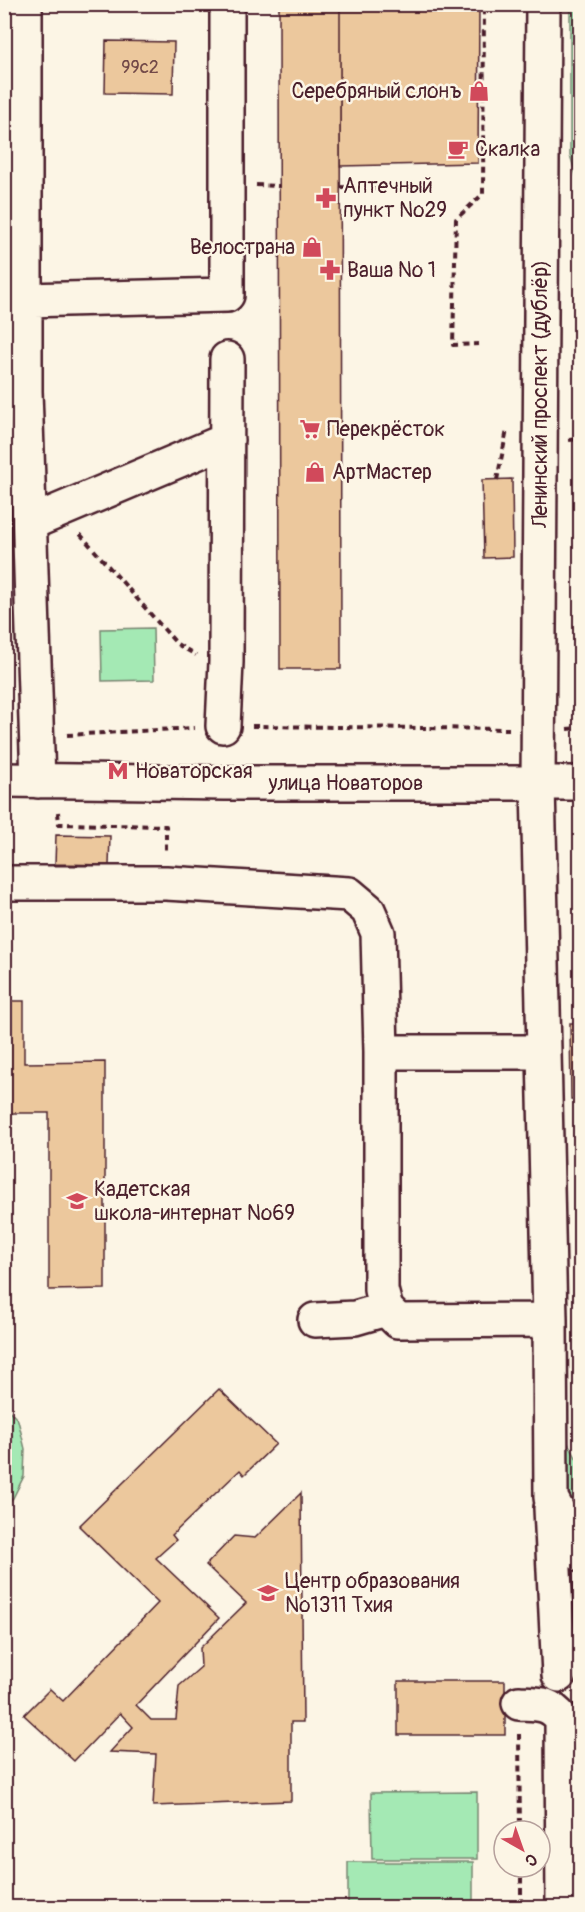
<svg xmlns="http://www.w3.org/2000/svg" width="585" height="1912" font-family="Pangolin,sans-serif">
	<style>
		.green { fill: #a4e9b4; stroke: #778470; stroke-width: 1.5 }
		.building { fill: #ecc89d; stroke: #4a1f2b; stroke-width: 1.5 }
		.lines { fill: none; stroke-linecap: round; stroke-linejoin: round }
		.minor-casing { stroke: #4a1f2b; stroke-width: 38 }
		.path { stroke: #4a1f2b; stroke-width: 4; stroke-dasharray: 6 4.5; stroke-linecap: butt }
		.minor { stroke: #fcf5e5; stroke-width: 33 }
		.labels { text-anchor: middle; stroke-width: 5; stroke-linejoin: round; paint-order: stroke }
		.number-label { font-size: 18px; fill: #724948 }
		.poi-label { font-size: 21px; fill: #4a1f2b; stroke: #fcf5e5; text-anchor: start }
		.street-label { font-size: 21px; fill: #4a1f2b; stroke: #fcf5e5 }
	</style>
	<rect width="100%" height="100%" fill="#fcf5e5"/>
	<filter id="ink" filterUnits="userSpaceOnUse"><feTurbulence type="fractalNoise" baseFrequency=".0167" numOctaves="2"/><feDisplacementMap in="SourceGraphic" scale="12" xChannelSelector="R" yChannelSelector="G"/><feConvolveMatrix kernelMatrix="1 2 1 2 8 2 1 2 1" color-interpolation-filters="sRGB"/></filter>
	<g filter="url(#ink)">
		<path class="green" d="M20 4 19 382H5L4 5Z
			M570 5H580V188L570 155Z
			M153 628 154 680 102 681 101 629Z
			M5 1406 18 1420 25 1449 24 1476 13 1498 5 1506Z
			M566 1439 580 1465V1520L566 1490Z
			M477 1792V1859H372L371 1793Z
			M348 1862H473V1907H348Z"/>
		<path class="building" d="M279 4H340L341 669H280Z
			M340 4H479L478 163 340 166Z
			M106 41 174 42 173 94 105 93Z
			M512 479 513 557 484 558 482 480Z
			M56 835 110 836 109 865 55 864Z
			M4 1001H24V1063L105 1062V1289L49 1290V1113H4Z
			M570 1023H580V1099H571Z
			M219 1389 276 1444 244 1475 240 1470 172 1535 176 1540 156 1558 219 1618 136 1705 151 1720H176L179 1686 201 1667 200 1648 246 1603 206 1565 234 1536 255 1538 301 1493 303 1722H291V1801L153 1806 156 1754 110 1752 133 1727 120 1713 74 1761 24 1715 50 1689 63 1701 158 1603 79 1526Z
			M398 1681H505V1735H398Z"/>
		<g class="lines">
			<g class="minor-casing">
				<path id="minor" d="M25 4V391L38 781
					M543 4 538 784 550 1320 551 1498 580 1554
					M25 300 227 295V4
					M30 523 227 440
					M223 726 226 662 227 359
					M4 780 225 783H580
					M4 883H166L349 894 368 910 378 933 381 1052V1290L386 1309 398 1321 550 1320
					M381 1052H543
					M315 1320 355 1318 386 1309
					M551 1508 559 1675
					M519 1703C538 1704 549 1702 562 1719L563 1908"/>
			</g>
			<path class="path" d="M572 136 580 135
				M256 185 279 186
				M340 187 379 189
				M479 344 453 345 456 219 483 194 484 4
				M569 440 580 439
				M497 480 507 430
				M80 534 177 644 196 655
				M252 726 509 729
				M567 729 580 728
				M67 735 194 728
				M58 812 59 824 166 826V852
				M519 1734 520 1831
				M521 1867V1908"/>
			<use href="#minor" class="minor"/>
		</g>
	</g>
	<defs>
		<g id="shop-bare" transform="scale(1.62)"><path d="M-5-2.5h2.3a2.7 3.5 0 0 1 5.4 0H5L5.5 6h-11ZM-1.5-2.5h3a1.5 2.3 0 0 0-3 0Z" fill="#d1495b" stroke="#fcf5e5" stroke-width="2.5" paint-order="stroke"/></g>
		<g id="cafe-bare" transform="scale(1.62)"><path d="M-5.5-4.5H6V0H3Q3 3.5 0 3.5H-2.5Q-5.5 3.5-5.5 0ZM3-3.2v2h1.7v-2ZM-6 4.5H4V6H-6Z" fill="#d1495b" stroke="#fcf5e5" stroke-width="2.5" paint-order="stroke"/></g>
		<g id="pharmacy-bare" transform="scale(1.62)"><path d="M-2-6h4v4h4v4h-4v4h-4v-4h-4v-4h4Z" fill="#d1495b" stroke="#fcf5e5" stroke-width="2.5" paint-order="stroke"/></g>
		<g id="supermarket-bare" transform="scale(1.62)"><path d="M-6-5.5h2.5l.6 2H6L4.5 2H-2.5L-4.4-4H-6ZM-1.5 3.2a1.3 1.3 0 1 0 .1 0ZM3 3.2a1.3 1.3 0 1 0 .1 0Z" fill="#d1495b" stroke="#fcf5e5" stroke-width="2.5" paint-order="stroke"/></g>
		<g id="metro-bare" transform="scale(1.62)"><path d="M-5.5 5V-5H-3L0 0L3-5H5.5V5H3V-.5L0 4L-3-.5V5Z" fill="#d1495b" stroke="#fcf5e5" stroke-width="2.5" paint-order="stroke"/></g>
		<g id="school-bare" transform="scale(1.62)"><path d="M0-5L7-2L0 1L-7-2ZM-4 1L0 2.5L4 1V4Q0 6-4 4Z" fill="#d1495b" stroke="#fcf5e5" stroke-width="2.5" paint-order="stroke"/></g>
	</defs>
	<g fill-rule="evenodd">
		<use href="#shop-bare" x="479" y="91"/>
		<use href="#cafe-bare" x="458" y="149"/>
		<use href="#pharmacy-bare" x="326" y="198"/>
		<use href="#shop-bare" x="312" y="247"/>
		<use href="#pharmacy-bare" x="330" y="270"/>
		<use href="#supermarket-bare" x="310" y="429"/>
		<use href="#shop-bare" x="315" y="472"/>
		<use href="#metro-bare" x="118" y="771"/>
		<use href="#school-bare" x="77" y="1201"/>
		<use href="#school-bare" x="268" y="1593"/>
	</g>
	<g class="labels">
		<g class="number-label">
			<text x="140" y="73">99с2</text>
		</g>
		<g class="poi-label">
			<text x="462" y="98" text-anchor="end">Серебряный слонъ</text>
			<text x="475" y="156">Скалка</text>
			<text x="343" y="193">Аптечный<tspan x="343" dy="24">пункт №29</tspan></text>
			<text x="295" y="254" text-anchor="end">Велострана</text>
			<text x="347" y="277">Ваша № 1</text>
			<text x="327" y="436">Перекрёсток</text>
			<text x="332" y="479">АртМастер</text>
			<text x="135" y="778">Новаторская</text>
			<text x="94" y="1196">Кадетская<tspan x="94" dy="24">школа-интернат №69</tspan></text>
			<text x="285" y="1588">Центр образования<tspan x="285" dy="24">№1311 Тхия</tspan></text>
		</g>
		<g class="street-label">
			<text transform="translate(540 394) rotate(-90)" y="7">Ленинский проспект (дублёр)</text>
			<text x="346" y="790">улица Новаторов</text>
		</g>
	</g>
	<rect width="585" height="1912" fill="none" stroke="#fcf5e5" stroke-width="24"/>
	<rect x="12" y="12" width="561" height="1888" fill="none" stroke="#4a1f2b" stroke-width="2" filter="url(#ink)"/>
	<g transform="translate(522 1849) rotate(140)"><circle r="28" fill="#fcf5e5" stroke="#b59f9b" stroke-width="1.5"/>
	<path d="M0-4.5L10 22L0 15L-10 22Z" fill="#d1495b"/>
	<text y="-9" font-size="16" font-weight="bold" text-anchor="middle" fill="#4a1f2b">С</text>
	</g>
</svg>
